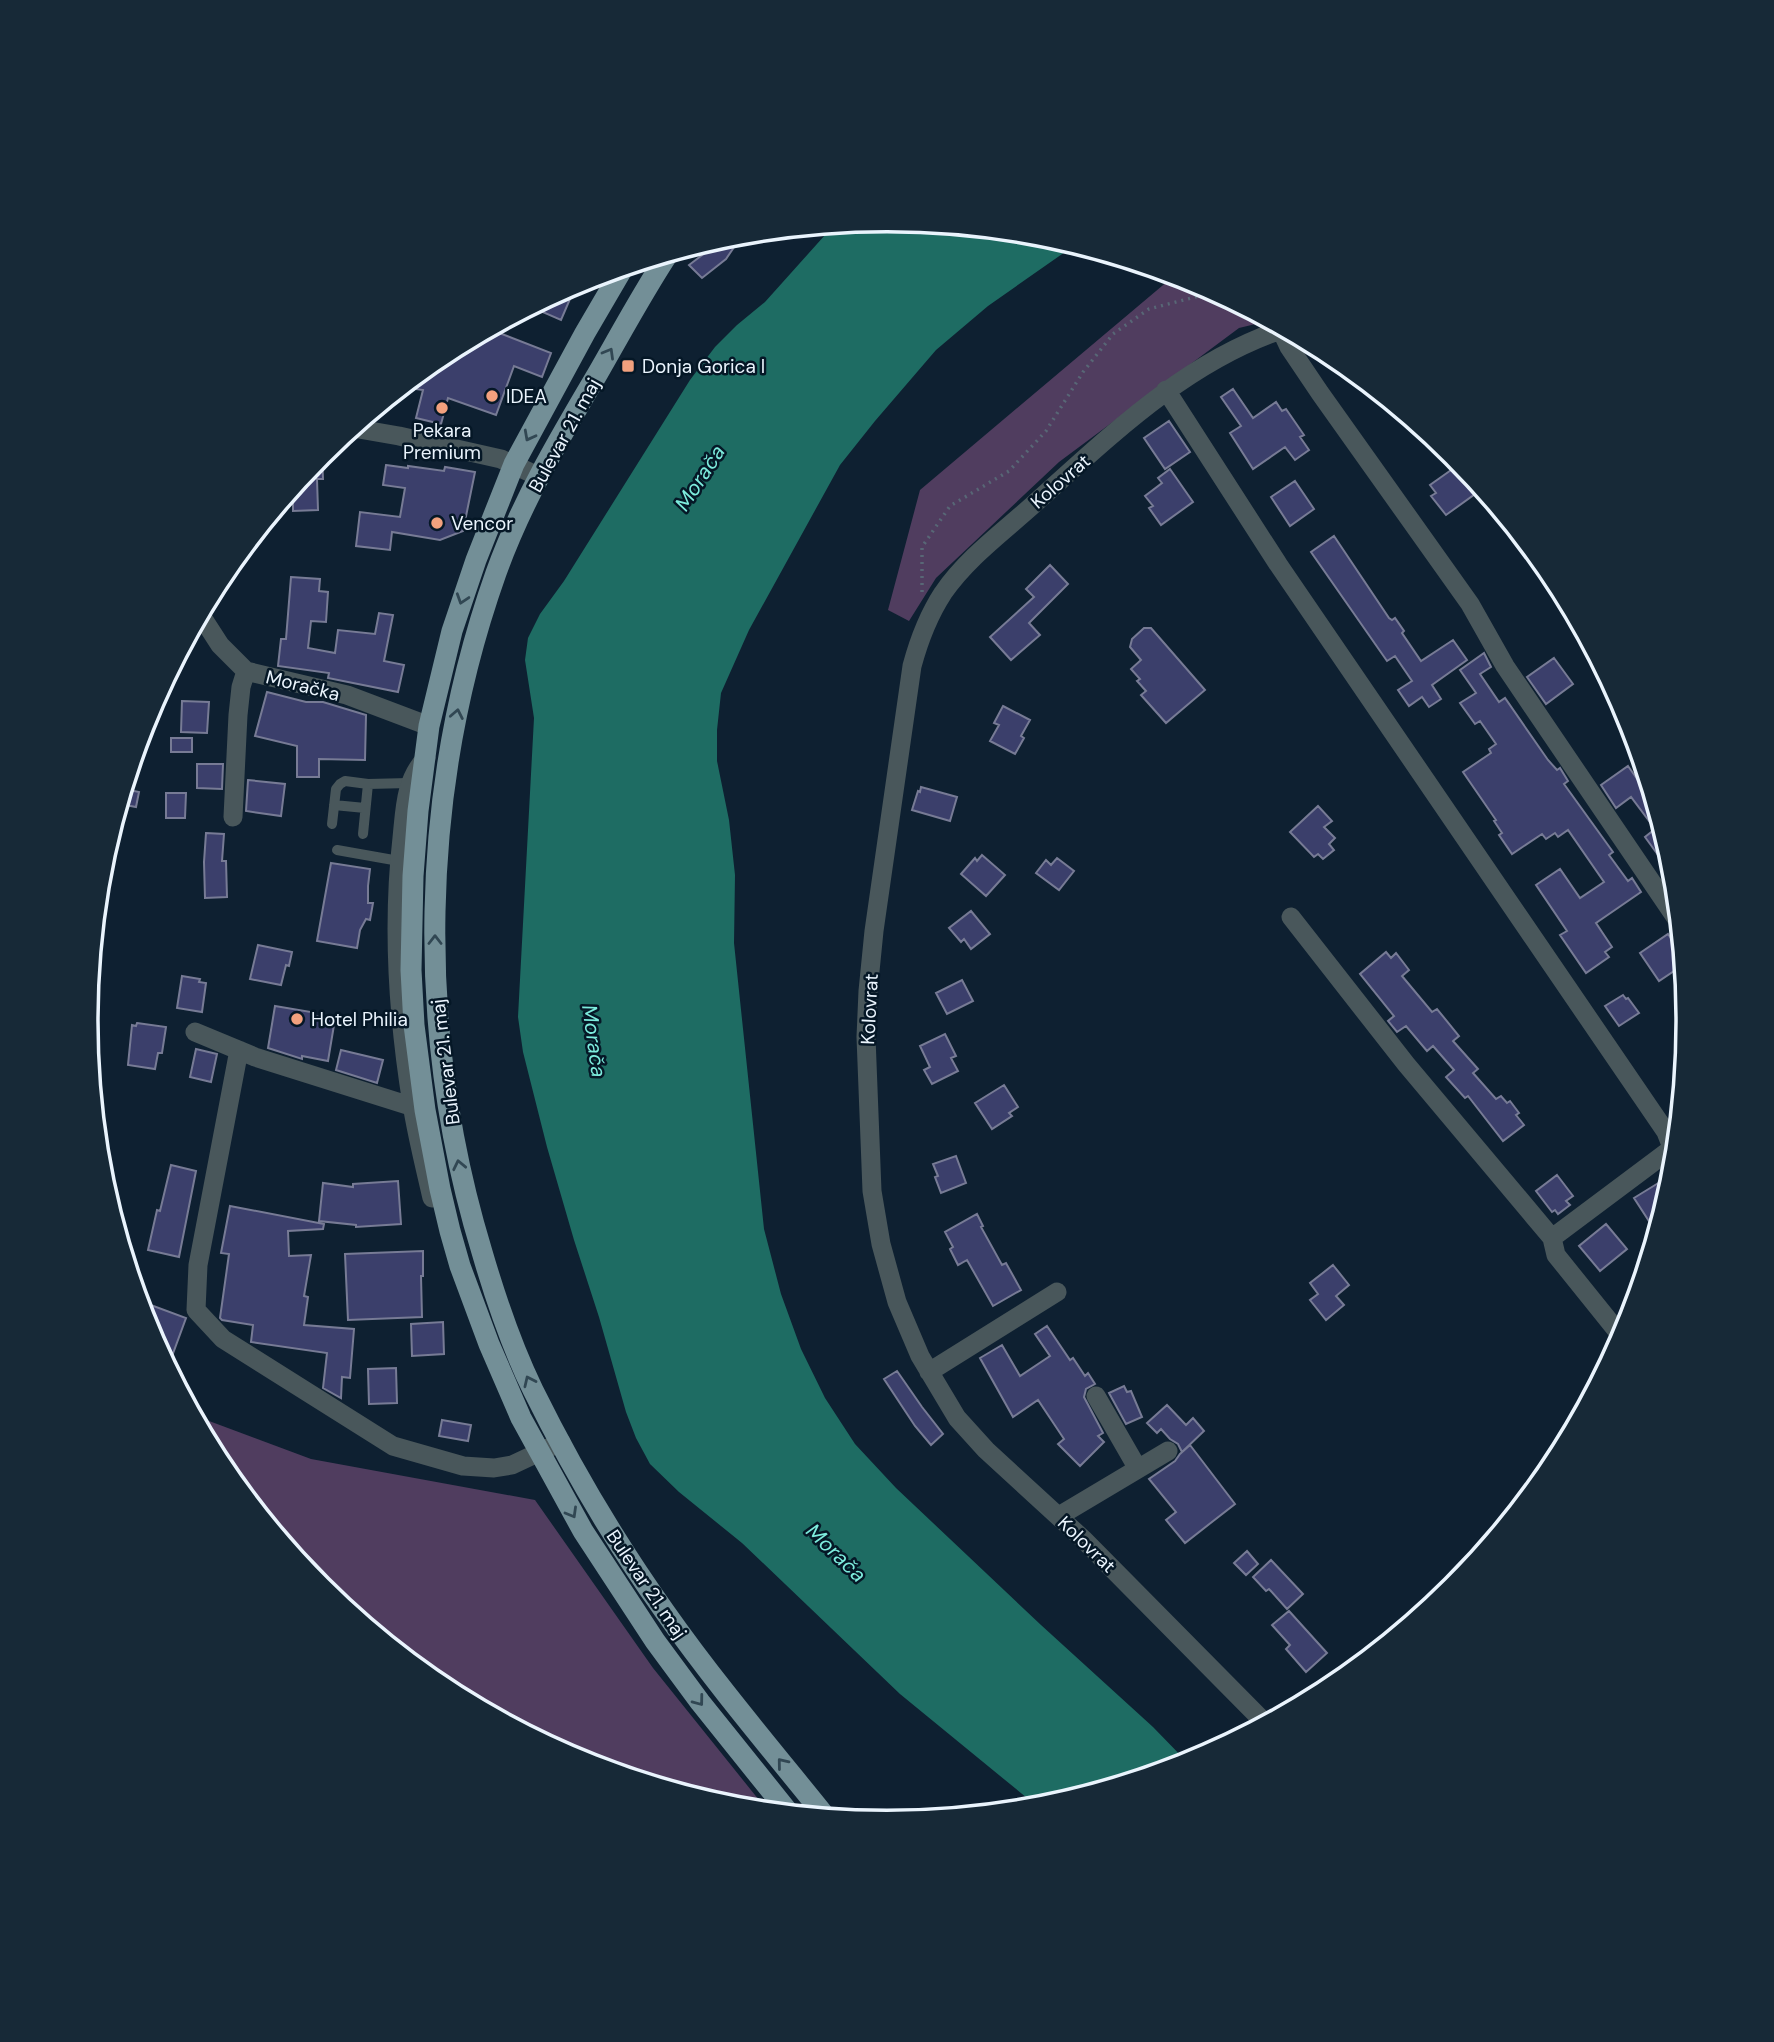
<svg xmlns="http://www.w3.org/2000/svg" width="1774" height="2042" font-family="'DM Sans',sans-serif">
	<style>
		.green { fill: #503d5f }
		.water { fill: #1e6c63 }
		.building { fill: #3b3f6b; stroke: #777b95; stroke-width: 2 }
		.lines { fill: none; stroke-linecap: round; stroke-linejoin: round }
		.path { stroke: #586776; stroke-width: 3.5; stroke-dasharray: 2 5; stroke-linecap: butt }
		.service { stroke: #49575b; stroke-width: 10 }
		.minor { stroke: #49575b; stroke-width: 19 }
		.primary { stroke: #738f97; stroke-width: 21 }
		.oneway { stroke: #314753 }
		.poi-dot { fill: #f2a17e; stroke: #051726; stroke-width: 2.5 }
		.labels { text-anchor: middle; stroke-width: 5; stroke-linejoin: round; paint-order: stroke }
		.poi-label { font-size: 19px; fill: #eaf4fd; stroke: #051726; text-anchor: start }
		.street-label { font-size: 19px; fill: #eaf4fd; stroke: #051726 }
		.water-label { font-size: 21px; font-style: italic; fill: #7decdd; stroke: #051726 }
		.rim { fill: none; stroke: #eaf4fd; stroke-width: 3.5 }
	</style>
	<rect width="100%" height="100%" fill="#0e2031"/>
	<path class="green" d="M1175 275 1194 281 1268 321 1239 328 1059 462 936 578 909 621 888 610 920 490Z
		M193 1415 311 1459 535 1500 653 1668 767 1810 730 1807 580 1761 442 1687 320 1587 221 1466Z"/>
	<path class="water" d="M887 220 1044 235 1075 245 988 306 936 350 875 421 840 465 749 630 721 693 717 730V761L729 820 735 875 734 943 764 1229 781 1294 801 1349 825 1398 855 1444 896 1488 1041 1625 1153 1727 1188 1763 1038 1807 900 1694 742 1543 679 1492 650 1464 636 1438 626 1412 599 1317 574 1240 547 1147 523 1052 518 1017 534 718 525 660 528 638 540 614 564 581 690 380 715 347 737 325 765 302 834 225Z"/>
	<path class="building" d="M743 234 726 259 702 278 689 265 726 237Z
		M557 293 570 299 561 320 531 307Z
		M489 329 551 353 542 377 514 366 496 415 448 398 441 424 416 418 423 390 402 387 442 355Z
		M1233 389 1253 418 1276 402 1282 411 1286 409 1304 435 1300 437 1309 450 1295 460 1285 447 1253 469 1230 433 1241 426 1221 397Z
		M1169 421 1190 452 1165 469 1144 438Z
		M322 453 323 479H317L318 510 293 511V488Z
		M1461 463 1482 489 1446 515 1431 496 1436 493 1430 485Z
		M386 465 408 468V466L444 471 445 467 475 472 463 531 440 540 392 532 390 550 356 546 360 512 400 517 405 488 383 485Z
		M1170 469 1193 502 1161 525 1149 508 1153 506 1145 496 1162 483 1158 478Z
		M1295 481 1314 509 1290 526 1271 497Z
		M1334 536 1389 618 1392 620 1395 618 1404 631 1402 633 1421 661 1453 640 1467 660 1432 685 1441 699 1429 707 1422 697 1409 706 1398 690 1412 681 1395 656 1387 661 1311 552Z
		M1050 565 1068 584 1029 623 1040 635 1011 660 990 637 1034 597 1026 589Z
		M291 577 320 579 319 591 328 592 326 622 311 621 308 648 335 653 338 630 375 634 379 613 393 615 384 661 404 665 398 692 328 678 329 673 278 666 281 639H286Z
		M1144 628H1151L1205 690 1166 723 1141 695 1146 691 1137 681 1140 679 1131 669 1141 660 1130 647 1132 639Z
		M1484 653 1491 667 1480 674 1499 702 1505 698 1548 760 1557 770 1560 768 1568 781 1564 784 1613 852 1609 855 1628 881 1632 878 1641 892 1596 923 1612 947 1605 952 1609 957 1586 973 1560 935 1567 931 1536 885 1560 869 1580 898 1604 882 1568 830 1558 837 1555 833 1546 839 1542 834 1512 854 1499 835 1502 833 1494 821 1496 820 1463 772 1491 753 1489 749 1496 744 1480 721 1475 724 1460 703 1476 693 1460 670Z
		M1554 658 1573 684 1546 704 1527 677Z
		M267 692 306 702H323L366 715 365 760 319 759V777H297V746L255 736Z
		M182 701 209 702 207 733 181 732Z
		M1003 706 1030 720 1021 736 1024 738 1015 754 990 741 999 725 994 723Z
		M171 738H192V752H171Z
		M197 764H223L222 789 197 788Z
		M1628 766 1654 803 1673 865 1674 877 1645 837 1655 829 1631 797 1616 808 1601 785Z
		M248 780 285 784 281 816 246 811Z
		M921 787 957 797 950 821 912 810 918 791 920 792Z
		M124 789 139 792 136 807 120 804Z
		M166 793H186L185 818H166Z
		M1318 806 1332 821 1324 827 1335 838 1329 844 1334 850 1323 859 1318 854 1314 857 1290 832Z
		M206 833 224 834 222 861H226L227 897 205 898 204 862Z
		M982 855 1005 875 986 896 961 874 975 858 977 861Z
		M1057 858 1074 871 1059 890 1036 873 1046 860 1051 865Z
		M331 863 370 869 368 886V903H373L370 920 366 919 360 930 357 948 317 941Z
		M971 911 990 934 971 949 964 939 961 942 949 928Z
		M1668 934 1679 950 1675 953 1683 965 1659 981 1640 953Z
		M258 945 292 952 289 966 286 965 281 985 250 979Z
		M1386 952 1391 958 1396 953 1409 970 1402 976 1432 1012 1437 1009 1459 1036 1453 1041 1478 1069 1473 1073 1496 1099 1501 1096 1507 1103 1510 1101 1519 1113 1516 1115 1524 1125 1503 1141 1468 1096 1465 1098 1446 1077 1454 1070 1433 1046 1427 1051 1406 1026 1397 1032 1388 1021 1394 1016 1360 974Z
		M182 976 200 979 199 982 206 983 202 1012 177 1008Z
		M962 980 973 1001 947 1014 936 993Z
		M1623 995 1626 999 1628 998 1639 1013 1619 1026 1605 1006Z
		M275 1006 311 1012V1015L335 1019 328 1061 302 1056V1059L268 1048Z
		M137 1023 166 1027 162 1053H158L155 1069 128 1065 132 1025 136 1026Z
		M945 1034 956 1056 951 1058 958 1071 932 1084 924 1070 930 1067 920 1046Z
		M196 1049 217 1054 211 1082 190 1077Z
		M341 1050 383 1060 377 1083 336 1070Z
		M1004 1085 1018 1107 1009 1113 1012 1116 992 1129 975 1103Z
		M956 1156 966 1183 941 1193 935 1177 938 1176 933 1164Z
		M171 1165 196 1171 179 1257 148 1250 157 1210 160 1211Z
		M1557 1175 1573 1196 1566 1201 1570 1205 1558 1214 1555 1210 1552 1212 1536 1191Z
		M398 1181 401 1224 356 1227V1225L319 1221 323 1183 353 1187V1184Z
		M1660 1182 1668 1194 1656 1232 1634 1198Z
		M230 1206 324 1224 323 1229 288 1231 289 1256 311 1255 304 1296 308 1297 304 1325 354 1329 350 1378 342 1377 341 1398 323 1388 327 1353 251 1342 253 1325 222 1320 220 1318 229 1254 221 1253Z
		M977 1214 983 1226 981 1227 1002 1265 1006 1263 1021 1290 993 1306 967 1260 958 1265 950 1249 953 1247 945 1232Z
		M1606 1224 1627 1249 1600 1271 1579 1246Z
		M423 1251V1276H421L422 1317 348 1320 345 1254Z
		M1333 1265 1349 1285 1336 1296 1344 1305 1326 1320 1310 1300 1318 1294 1310 1283Z
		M148 1304 186 1318 168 1367 147 1327 143 1317Z
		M443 1322 444 1354 412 1356 411 1324Z
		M1047 1326 1070 1360 1073 1358 1085 1376 1088 1373 1095 1384 1086 1389 1084 1397 1103 1433 1098 1436 1104 1442 1080 1466 1058 1444 1064 1439 1038 1400 1013 1417 980 1358 1002 1345 1020 1376 1050 1356 1035 1334Z
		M396 1368 397 1403 369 1404 368 1369Z
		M897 1371 922 1407 943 1434 931 1445 915 1426 884 1379Z
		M1124 1386 1127 1392 1131 1391 1142 1417 1126 1424 1109 1393Z
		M1167 1405 1186 1425 1193 1418 1204 1431 1182 1452 1178 1444 1170 1439 1161 1429 1157 1433 1147 1423Z
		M442 1420 471 1425 468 1441 439 1436Z
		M1190 1445 1235 1504 1185 1543 1166 1520 1176 1512 1149 1479 1175 1461 1180 1454Z
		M1247 1551 1258 1564 1246 1575 1234 1563Z
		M1271 1560 1303 1594 1287 1609 1269 1589 1266 1591 1253 1577Z
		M1289 1611 1327 1653 1306 1672 1286 1649 1290 1645 1272 1625Z"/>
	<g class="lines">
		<path class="path" d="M922 592V547L950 506 1009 471 1046 431 1083 372 1113 334 1149 309 1199 296 1221 295"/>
		<path class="service" d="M334 805 365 808
			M332 824 336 789 340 784 345 781 368 784 409 783
			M363 834 368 784
			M337 850 399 861"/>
		<path class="minor" d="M1281 330 1289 347 1320 393 1470 604 1505 666 1678 921
			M1166 390 1278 564 1666 1132 1673 1150
			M353 428 399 436 501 459 540 477
			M200 614 220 645 246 671 347 695 429 726
			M426 758C405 780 405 809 402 838 392 926 398 1017 412 1104 417 1136 425 1167 432 1198
			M233 817 238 715 241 687 246 671
			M1291 917 1406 1064 1552 1238
			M195 1032 255 1057 423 1110
			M239 1050 198 1265 196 1310 223 1339 393 1446 463 1466 494 1468 512 1465 561 1442
			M1622 1337 1556 1255 1552 1238 1667 1152 1676 1150
			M929 1372 1057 1292
			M1096 1396 1138 1469
			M1059 1516 1168 1451
			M1265 1723 1083 1539 986 1450 957 1418 920 1356 897 1302 881 1244 872 1191 866 1037 868 991 874 931 912 666C919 640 928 616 943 593 967 558 1003 532 1034 504 1109 437 1186 361 1284 329"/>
		<path class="primary" d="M668 254C643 292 621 333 598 373 560 437 521 503 496 573 419 790 415 1032 482 1252 496 1300 511 1345 533 1390 571 1467 615 1542 665 1612 715 1683 771 1749 825 1816
			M623 268 585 333 514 464 476 560 452 631 429 726 418 811 413 876 411 970 414 1025 425 1110 440 1189 450 1231 460 1266 489 1344 521 1418 583 1531 655 1641 700 1702 789 1813"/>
	</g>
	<defs><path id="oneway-chevron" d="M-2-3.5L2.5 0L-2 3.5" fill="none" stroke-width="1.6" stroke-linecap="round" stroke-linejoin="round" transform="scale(1.75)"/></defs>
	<g class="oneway">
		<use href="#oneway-chevron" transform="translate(609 353) rotate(-60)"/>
		<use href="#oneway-chevron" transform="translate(529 436) rotate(118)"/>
		<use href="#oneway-chevron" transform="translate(462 599) rotate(108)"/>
		<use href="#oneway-chevron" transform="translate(457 714) rotate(-79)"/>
		<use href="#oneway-chevron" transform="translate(435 940) rotate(-90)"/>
		<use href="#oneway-chevron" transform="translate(459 1165) rotate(-102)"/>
		<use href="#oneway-chevron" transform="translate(529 1381) rotate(-115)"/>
		<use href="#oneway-chevron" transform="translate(572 1513) rotate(60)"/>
		<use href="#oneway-chevron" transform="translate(699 1701) rotate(53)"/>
		<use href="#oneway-chevron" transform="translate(782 1763) rotate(-129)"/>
	</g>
	<g class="poi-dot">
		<rect x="621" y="359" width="14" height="14" rx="3.5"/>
		<circle cx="492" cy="396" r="7"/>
		<circle cx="442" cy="408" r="7"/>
		<circle cx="437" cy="523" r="7"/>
		<circle cx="297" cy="1019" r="7"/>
	</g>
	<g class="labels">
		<g class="poi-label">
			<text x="642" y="373">Donja Gorica I</text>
			<text x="506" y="403">IDEA</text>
			<text x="442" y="437" text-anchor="middle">Pekara<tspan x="442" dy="22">Premium</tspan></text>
			<text x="451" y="530">Vencor</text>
			<text x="311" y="1026">Hotel Philia</text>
		</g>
		<g class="street-label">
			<text transform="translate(564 435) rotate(-61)" y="7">Bulevar 21. maj</text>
			<text transform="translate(1060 481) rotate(-41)" y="7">Kolovrat</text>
			<text transform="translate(303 685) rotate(14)" y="7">Moračka</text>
			<text transform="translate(869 1009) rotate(-87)" y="7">Kolovrat</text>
			<text transform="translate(445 1062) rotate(-97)" y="7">Bulevar 21. maj</text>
			<text transform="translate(1087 1544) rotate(44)" y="7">Kolovrat</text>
			<text transform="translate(647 1584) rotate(56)" y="7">Bulevar 21. maj</text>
		</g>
		<g class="water-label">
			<text transform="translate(700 478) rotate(-57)" y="7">Morača</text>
			<text transform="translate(594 1041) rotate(82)" y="7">Morača</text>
			<text transform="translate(836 1553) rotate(44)" y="7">Morača</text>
		</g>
	</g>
	<path d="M0 0H1774V2042H0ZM98 1021a789 789 0 1 1 1578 0a789 789 0 1 1-1578 0Z" fill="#172937" fill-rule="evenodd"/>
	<path class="rim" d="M98 1021a789 789 0 1 1 1578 0a789 789 0 1 1-1578 0Z"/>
</svg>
